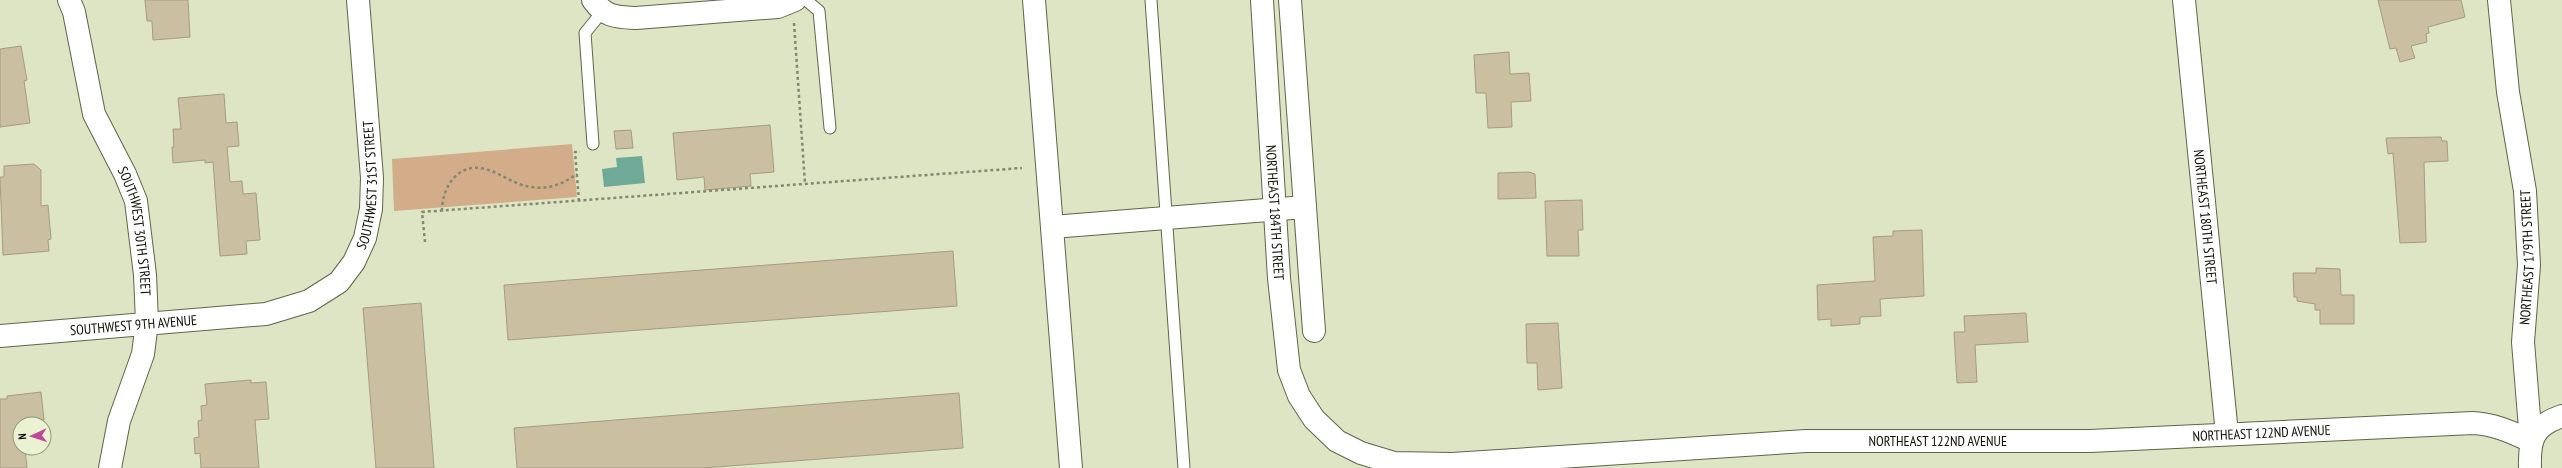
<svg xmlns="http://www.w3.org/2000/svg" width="2562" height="468" font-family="'PT Sans Narrow',sans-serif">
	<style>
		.green { fill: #d3ac89 }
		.water { fill: #6faa98 }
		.building { fill: #cac0a1; stroke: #a69b7e }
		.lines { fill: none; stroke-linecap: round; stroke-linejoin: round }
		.service-casing { stroke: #5f6549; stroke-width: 13 }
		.minor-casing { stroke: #5f6549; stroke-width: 24 }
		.secondary-casing { stroke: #5f6549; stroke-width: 24 }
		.path { stroke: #828871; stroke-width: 2.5; stroke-dasharray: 3 3; stroke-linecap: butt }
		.service { stroke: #fff; stroke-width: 11 }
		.minor { stroke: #fff; stroke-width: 22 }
		.secondary { stroke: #fff; stroke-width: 22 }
		.labels { text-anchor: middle; stroke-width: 3.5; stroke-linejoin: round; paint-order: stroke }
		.street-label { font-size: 14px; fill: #0d0f05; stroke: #eaf2d2 }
	</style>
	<rect width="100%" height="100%" fill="#dde5c5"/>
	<path class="green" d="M572 144 577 197 394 211 392 159Z"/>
	<path class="water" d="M642 156 645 183 604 187 602 169 617 167 616 158Z"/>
	<path class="building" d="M145 0H188L190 37 153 40 152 21H147Z
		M2378 0H2461L2465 17 2428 27 2429 33 2426 34 2427 42 2411 46 2415 58 2400 62 2396 48 2390 49Z
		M21 46 27 80 24 81 30 123 0 127V49Z
		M1509 52 1510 74 1529 73 1531 101 1511 102 1512 127 1488 128 1486 93H1476L1474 55Z
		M224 94 226 123 237 122 239 146 227 147 230 182 242 181 243 194 256 193 260 240 246 241 247 254 220 256 213 162 205 163V160L173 163 172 147H174L173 129H181L178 98Z
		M770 125 774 172 750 174 751 186 705 190 704 177 677 180 673 133Z
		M631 130 633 148 616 149 614 131Z
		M2441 137 2442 141H2447L2448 161 2424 162 2426 242 2400 243 2393 153 2388 154 2386 138Z
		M34 164 41 170V206L48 205 51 239 48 240 49 251 3 255 0 177H4V166Z
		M1529 172 1535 174 1536 198 1498 199V173Z
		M1582 200 1583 230H1578L1579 256H1547L1545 201Z
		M1922 230 1924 296 1880 299 1881 316 1860 317V324L1831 326V319L1818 320 1817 285 1875 281 1873 237 1893 236V231Z
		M953 251 957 306 508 340 504 285Z
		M2316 268 2340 269 2341 295H2354V324H2320V310H2315V304L2297 301V297H2294L2293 273H2316Z
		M421 303 434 468H376L363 308Z
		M2026 313 2028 342 1975 345 1977 382 1957 383 1954 332H1965L1964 316Z
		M1558 323 1562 388 1538 390 1537 363H1527L1526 324Z
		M251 380V383L266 382 269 419 255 420 259 468H201L200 453 195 454 194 438 199 437 198 421 202 420 201 406 207 405 205 384Z
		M41 392 44 420 20 424V448H25L27 468H0V399H7V396Z
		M959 393 963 448 703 468H517L514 428Z"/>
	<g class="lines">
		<g class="service-casing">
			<path id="service" d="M806 0 819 11 830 128
				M1151 0 1184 468
				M593 144 585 33 602 12"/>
		</g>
		<g class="minor-casing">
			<g id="minor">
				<path id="s1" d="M69 0 74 12 94 114 125 174 136 201 145 275 147 322 143 354 119 421 110 468"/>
				<path d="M593 0C605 17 616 17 636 18L778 7 795 0"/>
				<path d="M1034 0 1071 468"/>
				<path id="s2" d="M1262 0 1279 278 1289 370 1299 396 1314 419 1337 441 1361 453 1394 463 1452 464 1806 441H2090L2473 423C2494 424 2511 432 2531 441L2523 342 2529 265 2525 191 2508 92 2499 0"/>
				<path d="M1290 0 1314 331"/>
				<path id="s3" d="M2184 0 2227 434"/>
				<path d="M1052 227 1305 207"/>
				<path id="s4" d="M0 336 266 314 309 301 339 282 354 262 365 238 371 209 372 178 358 0"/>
			</g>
		</g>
		<g class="secondary-casing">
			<path id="secondary" d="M2530 468C2529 439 2533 426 2562 416"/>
		</g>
		<path class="path" d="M794 23 805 184
			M579 201 575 152H580
			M442 211C442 187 458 162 485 169 501 173 514 185 531 187 548 190 563 184 577 174
			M425 242 422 212 1022 168"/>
		<use href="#service" class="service"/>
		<use href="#minor" class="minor"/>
		<use href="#secondary" class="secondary"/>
	</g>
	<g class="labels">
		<g class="street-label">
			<text dy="5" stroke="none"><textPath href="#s4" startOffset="452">SOUTHWEST 31ST STREET</textPath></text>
			<text dy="5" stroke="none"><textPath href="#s2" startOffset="213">NORTHEAST 184TH STREET</textPath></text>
			<text dy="5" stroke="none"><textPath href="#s3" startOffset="218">NORTHEAST 180TH STREET</textPath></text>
			<text dy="5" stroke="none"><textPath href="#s1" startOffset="243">SOUTHWEST 30TH STREET</textPath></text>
			<text dy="5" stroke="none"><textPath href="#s2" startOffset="1845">NORTHEAST 179TH STREET</textPath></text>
			<text dy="5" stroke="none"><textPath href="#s4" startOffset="134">SOUTHWEST 9TH AVENUE</textPath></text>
			<text dy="5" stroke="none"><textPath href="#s2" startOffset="1388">NORTHEAST 122ND AVENUE</textPath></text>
			<text dy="5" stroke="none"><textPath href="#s2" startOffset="1064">NORTHEAST 122ND AVENUE</textPath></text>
		</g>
	</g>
	<g transform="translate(32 436) rotate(267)"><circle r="19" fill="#eaf2d2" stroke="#929780"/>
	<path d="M0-3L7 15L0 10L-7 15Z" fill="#bf4699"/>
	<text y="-6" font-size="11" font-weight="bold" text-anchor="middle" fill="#0d0f05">N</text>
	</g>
</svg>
